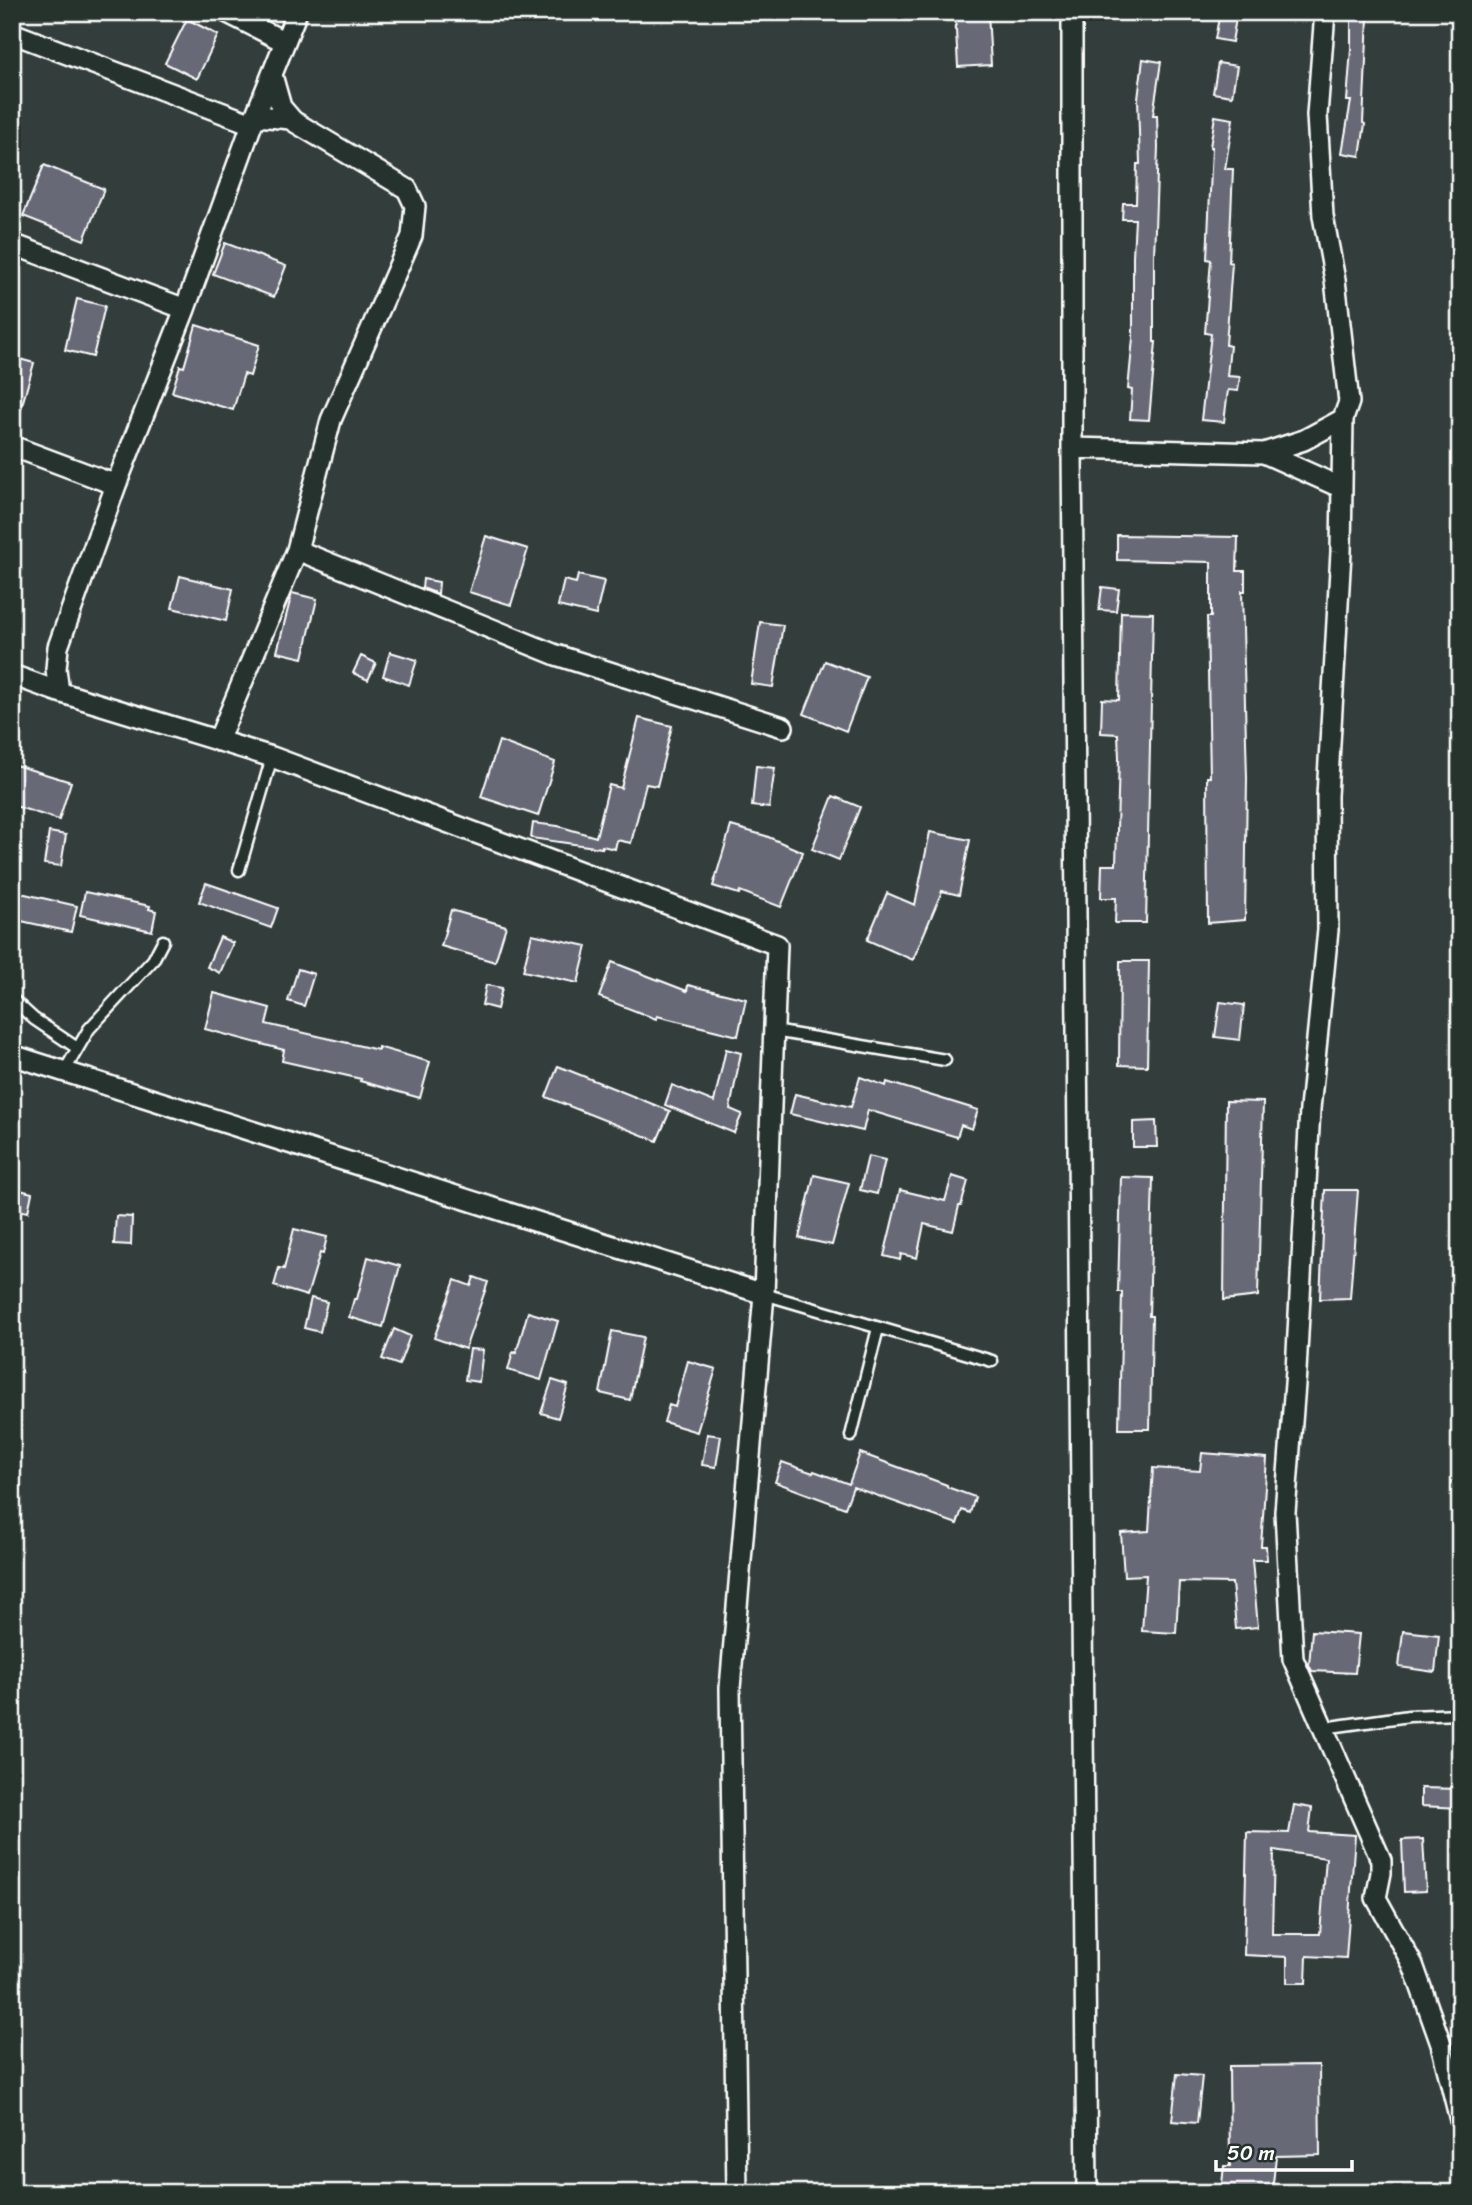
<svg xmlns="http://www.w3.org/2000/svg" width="1472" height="2205" font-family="Sriracha,sans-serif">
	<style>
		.building { fill: #676976; stroke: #fff; stroke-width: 2; fill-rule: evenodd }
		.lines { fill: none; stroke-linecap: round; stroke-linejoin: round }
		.service-casing { stroke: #fff; stroke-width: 15 }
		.minor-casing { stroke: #fff; stroke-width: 24 }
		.service { stroke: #26332d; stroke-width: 10 }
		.minor { stroke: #26332d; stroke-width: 19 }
	</style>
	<rect width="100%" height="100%" fill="#333e3c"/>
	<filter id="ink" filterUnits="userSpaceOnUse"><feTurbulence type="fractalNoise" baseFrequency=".0143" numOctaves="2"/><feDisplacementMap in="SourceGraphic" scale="14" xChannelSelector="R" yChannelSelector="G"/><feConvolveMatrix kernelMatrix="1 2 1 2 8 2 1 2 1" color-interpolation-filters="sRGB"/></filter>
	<g filter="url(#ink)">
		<path class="building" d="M955 12H988L991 65 958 67Z
			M1220 12H1237L1232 42 1215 39Z
			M1351 18H1368L1363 123 1365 124 1360 156 1342 153 1351 101H1347L1351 49Z
			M187 19 218 35 197 79 165 63Z
			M1143 59 1161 62 1153 115H1157L1158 147 1154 256V342H1156L1149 420 1130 419 1132 390 1128 389 1133 338V256L1135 219H1122L1123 203H1136L1137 164H1140L1138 99Z
			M1218 63 1237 66 1232 96 1213 93Z
			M1215 116 1233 119 1225 169H1233L1229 262 1232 263 1226 345 1230 346 1227 376 1240 377 1238 391 1228 390 1224 422 1201 420 1211 334 1205 333 1211 260 1207 259 1212 147H1210Z
			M44 165 104 189 84 240 23 216Z
			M225 243 286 266 274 297 213 274Z
			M77 299 105 306 93 357 65 350Z
			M196 325 259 345 250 376 244 374 233 410 172 392 180 366 184 367Z
			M12 357 34 363 16 426H12Z
			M1117 535 1238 537 1237 571H1245V591H1242L1247 778 1245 920 1208 923 1207 777H1210L1207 617H1211V562L1117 560Z
			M486 536 528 549 511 605 469 592Z
			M578 575 604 581 596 615 558 606 564 580 576 583Z
			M180 576 233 589 226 621 172 608Z
			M423 579 439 582 438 594 422 588Z
			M1102 587 1119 589 1116 611 1099 610Z
			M292 593 317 599 303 658 277 652Z
			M1121 612 1153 613 1146 923H1115L1116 898H1101L1102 865H1116L1119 758 1118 734 1101 733 1102 699 1119 700Z
			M760 622 783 625 773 687 751 684Z
			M390 652 417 660 409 685 383 676Z
			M361 656 376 663 368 680 353 673Z
			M825 661 867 677 846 731 804 714Z
			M639 718 672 726 657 786 646 784 631 843 617 840 615 849 602 846V848L531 838 533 823 558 826 596 837 609 785 621 788Z
			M499 741 555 762 538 816 481 797Z
			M12 764 71 782 59 820 12 805Z
			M756 766 775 768 769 808 752 806Z
			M833 796 860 807 839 860 812 849Z
			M731 826 766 836 803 852 781 907 740 891 739 894 713 886Z
			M49 832 66 835 61 866 44 864Z
			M930 832 970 840 959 895 942 891 913 960 867 940 887 893 915 905Z
			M206 883 278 908 271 928 199 902Z
			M12 891 77 906 71 932 12 919Z
			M85 892 150 906 149 909 156 911 152 931 80 915Z
			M451 910 506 926 495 962 441 946Z
			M532 934 587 946 578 983 523 971Z
			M220 937 233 943 220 973 207 967Z
			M1120 961H1149L1147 1066 1119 1065Z
			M612 962 687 991 688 985 746 999 738 1036 657 1016 656 1019 599 997Z
			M298 969 314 974 304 1006 288 1001Z
			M486 985 502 988 497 1009 482 1005Z
			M214 993 270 1008 266 1024 378 1050V1047L430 1062 420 1098 360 1081 361 1079 282 1061 284 1050 205 1029Z
			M1220 1002 1244 1005 1240 1040 1215 1037Z
			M726 1049 741 1053 730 1109 742 1114 734 1133 665 1105 672 1085 714 1102Z
			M558 1066 670 1111 657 1141 546 1097Z
			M860 1077 886 1086 887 1082 978 1110 972 1129 961 1125 957 1137 868 1110 863 1131 790 1114 795 1094 851 1107Z
			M1226 1101 1263 1102 1258 1296 1224 1300Z
			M1156 1121 1157 1147H1133V1122Z
			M868 1156 885 1160 877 1194 860 1190Z
			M814 1175 849 1183 832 1245 799 1238Z
			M952 1176 968 1181 961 1206H959L953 1231 924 1224 917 1258 901 1254 900 1260 884 1256 900 1190 945 1201Z
			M1121 1177 1153 1178 1149 1316H1152L1150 1429H1119L1122 1292H1118Z
			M12 1188 32 1193 28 1212 12 1209Z
			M1325 1190H1358L1350 1298 1320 1299Z
			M116 1216 132 1217 131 1245 114 1244Z
			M294 1229 327 1237 323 1254 320 1253 307 1296 274 1286 279 1268 284 1269Z
			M368 1257 400 1266 383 1327 349 1317 354 1299H357Z
			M474 1277 488 1282 465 1349 434 1338 455 1280 471 1286Z
			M311 1298 327 1302 320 1332 304 1328Z
			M528 1312 558 1321 541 1380 508 1370 513 1352 516 1353Z
			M394 1329 410 1336 399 1365 382 1359Z
			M612 1331 643 1337 630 1400 600 1393Z
			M470 1349 483 1350 479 1382 465 1380Z
			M688 1361 716 1369 697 1432 664 1422 669 1405 675 1407Z
			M552 1380 568 1385 558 1418 541 1413Z
			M707 1434 721 1436 716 1467 702 1465Z
			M860 1453 947 1485V1487L975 1497 970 1513 962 1510 957 1524 853 1487 845 1508 775 1482 782 1462 813 1473 814 1471 849 1484Z
			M1202 1453 1267 1458 1261 1546H1266L1267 1560H1252L1258 1627 1236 1629 1232 1583 1179 1582 1176 1633 1142 1631 1146 1575 1124 1576 1121 1533 1149 1531 1153 1468 1200 1471Z
			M1312 1631 1359 1634 1355 1673 1312 1671 1309 1665Z
			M1403 1631 1439 1635 1435 1672 1399 1667Z
			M1421 1788 1460 1789V1808L1421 1806Z
			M1294 1805 1312 1808 1309 1832 1355 1835 1346 1958 1307 1956 1306 1983H1287V1957L1244 1955 1247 1832 1289 1833ZM1274 1850 1326 1858 1320 1934H1272Z
			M1423 1839 1426 1891 1404 1892 1402 1840Z
			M1319 2065 1320 2155 1276 2156 1272 2193H1221L1224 2166H1230L1229 2066Z
			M1177 2074 1202 2076 1197 2123 1172 2121Z"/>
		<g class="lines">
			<g class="service-casing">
				<path id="service" d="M239 870 272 757
					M12 999 34 1019 77 1048
					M774 1031 945 1060
					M64 1072 89 1029 153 960 163 941
					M12 1075 16 1056
					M764 1294 992 1361
					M851 1436 878 1328
					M1323 1728 1409 1716 1460 1714"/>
			</g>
			<g class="minor-casing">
				<path id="minor" d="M226 12 285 42
					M1072 12V448L1087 2193
					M1325 12 1317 115 1323 216 1335 280 1349 402 1343 419 1341 552 1327 796 1328 930 1310 1109 1296 1371 1285 1512 1293 1659 1381 1860V1873L1376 1898 1413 1965 1441 2044 1460 2120
					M12 33 252 124 257 116 291 119
					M12 244 185 309
					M12 446 116 485
					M1072 448 1264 453 1342 488
					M1264 453 1304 440 1343 419
					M297 550 556 655 783 727
					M12 675 59 692 272 757 777 945 764 1294 730 1688 737 2193
					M59 692 56 669 58 647 116 485 185 309 252 124 297 12
					M218 741 297 550 331 420 412 236 415 206 407 189 293 121 281 107 272 75
					M12 1055 764 1294"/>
			</g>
			<use href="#service" class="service"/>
			<use href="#minor" class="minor"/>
		</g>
	</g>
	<rect width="1472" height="2205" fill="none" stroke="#26332d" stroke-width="42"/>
	<rect x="21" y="21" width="1430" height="2163" fill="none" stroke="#fff" stroke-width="2.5" filter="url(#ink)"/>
	<path d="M1216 2160v10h136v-10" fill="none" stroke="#ffffff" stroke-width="3.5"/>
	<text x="1227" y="2160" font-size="21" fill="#ffffff" stroke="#26332d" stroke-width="5" paint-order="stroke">50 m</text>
</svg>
